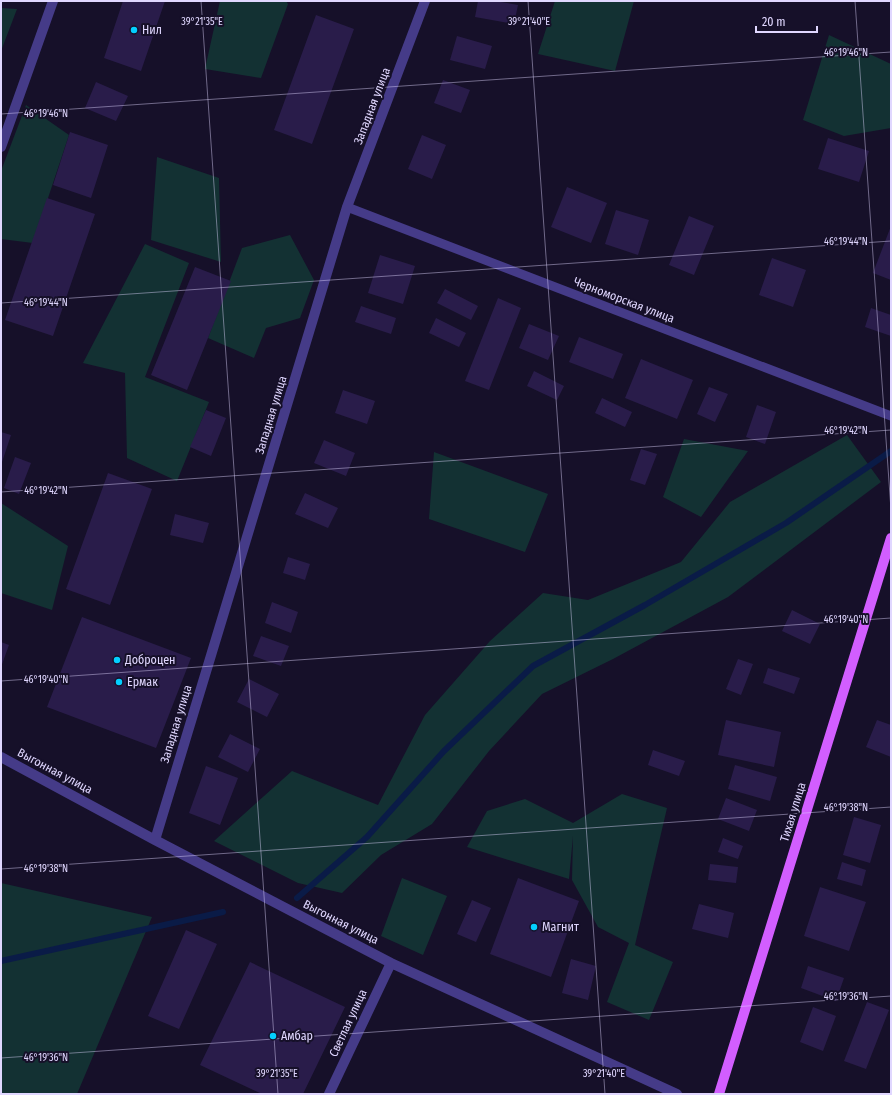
<svg xmlns="http://www.w3.org/2000/svg" width="892" height="1095" font-family="'Fira Sans Condensed',sans-serif">
	<style>
		.green { fill: #133133 }
		.lines { fill: none; stroke-linecap: round; stroke-linejoin: round }
		.stream { stroke: #0a1b47; stroke-width: 6 }
		.building { fill: #291c4a }
		.lane { stroke: #453b88; stroke-width: 9 }
		.street { stroke: #453b88; stroke-width: 10 }
		.primary { stroke: #d25eff; stroke-width: 10 }
		.ticks { fill: none; stroke: #e0d7ff; stroke-width: 1; stroke-opacity: 0.45 }
		.poi-dot { fill: #03cfff; stroke: #161029; stroke-width: 1.5 }
		.labels { text-anchor: middle; stroke-width: 4; stroke-linejoin: round; paint-order: stroke }
		.poi-label { font-size: 12px; fill: #e0d7ff; stroke: #161029; text-anchor: start }
		.street-label { font-size: 12px; fill: #e0d7ff; stroke: #161029 }
		.ticks-label { font-size: 10px; text-anchor: middle; fill: #e0d7ff; stroke: #161029; stroke-width: 4; stroke-linejoin: round; paint-order: stroke }
	</style>
	<rect width="100%" height="100%" fill="#161029"/>
	<path class="green" d="M220 1H286L288 4 261 78 205 69Z
		M555 1H634L615 71 538 54Z
		M1 8 17 9 1 51Z
		M829 35 891 64V128L844 136 803 120Z
		M26 105 69 135 33 243 1 239V171Z
		M157 157 219 178 221 262 151 240Z
		M290 235 314 280 300 318 266 328 254 358 208 338 242 248Z
		M145 244 189 263 145 377 209 402 177 481 127 458 125 373 83 363Z
		M847 435 881 482 728 597 613 659 542 694 489 751 432 824 381 855 342 893 298 883 214 841 292 771 378 805 425 715 490 641 543 593 588 600 681 562 730 502Z
		M684 439 748 451 701 517 663 497Z
		M434 452 548 494 525 552 429 519Z
		M1 503 68 546 52 610 1 593Z
		M622 794 667 808 635 945 673 962 649 1020 607 1002 629 943 598 927 572 880 573 836 569 879 467 847 487 811 525 799 573 823Z
		M402 878 447 896 423 955 381 936Z
		M1 883 152 917 77 1094H1Z"/>
	<g class="lines">
		<path class="stream" d="M297 898 367 837 444 751 533 666 645 605 786 523 891 451
			M1 961 223 912"/>
	</g>
	<path class="building" d="M123 1H165L141 71 104 58Z
		M478 1H495L518 5 514 24 475 17Z
		M316 15 354 29 312 144 274 130Z
		M457 36 492 46 485 69 450 60Z
		M443 80 470 90 461 113 434 103Z
		M96 82 128 96 116 121 85 108Z
		M70 132 108 145 91 198 53 185Z
		M422 135 446 145 432 179 408 169Z
		M828 138 869 151 859 182 818 169Z
		M567 187 607 203 591 243 551 227Z
		M47 198 95 214 53 336 5 320Z
		M616 210 649 220 638 255 605 244Z
		M689 216 714 226 694 275 669 265Z
		M891 226V280L873 273Z
		M380 255 415 266 403 304 368 293Z
		M772 258 806 270 793 307 759 295Z
		M195 267 231 281 187 390 151 375Z
		M445 289 478 306 471 320 437 303Z
		M498 298 521 308 489 390 465 381Z
		M361 306 396 318 391 334 355 322Z
		M871 308 891 315V336L865 327Z
		M436 318 466 333 459 347 429 333Z
		M529 324 559 336 548 360 519 348Z
		M579 337 623 354 613 379 569 362Z
		M641 359 693 380 677 419 625 398Z
		M534 371 564 386 557 400 527 386Z
		M709 387 728 394 715 422 697 414Z
		M343 390 375 401 367 424 335 413Z
		M602 398 632 412 625 427 595 413Z
		M757 405 776 412 765 444 746 437Z
		M206 410 226 418 211 456 190 447Z
		M1 432 11 435 1 465Z
		M324 440 355 453 346 476 314 463Z
		M641 449 657 454 645 485 630 480Z
		M15 457 31 463 19 494 4 488Z
		M108 473 152 489 110 605 66 589Z
		M305 493 338 508 328 528 295 514Z
		M175 514 209 523 203 543 170 535Z
		M288 557 310 564 305 580 283 573Z
		M272 602 298 612 291 633 265 623Z
		M792 610 820 624 810 644 782 631Z
		M82 617 191 658 156 748 47 707Z
		M261 636 289 646 281 666 253 656Z
		M1 642 9 645 1 667Z
		M738 659 753 664 741 695 726 689Z
		M768 668 800 678 794 694 763 683Z
		M249 679 279 694 267 717 237 702Z
		M726 720 781 732 774 767 718 755Z
		M877 720 891 725V757L866 747Z
		M230 734 260 749 248 772 218 757Z
		M653 750 685 761 679 776 648 765Z
		M735 765 777 777 770 801 728 789Z
		M206 766 238 778 220 825 189 813Z
		M726 798 757 810 749 831 718 819Z
		M854 817 881 825 870 863 843 855Z
		M723 838 743 846 738 859 718 852Z
		M842 862 866 870 862 886 837 879Z
		M710 864 738 867 736 883 708 880Z
		M518 878 579 901 551 977 490 954Z
		M820 887 866 902 849 951 804 936Z
		M472 900 491 908 476 942 457 934Z
		M699 904 734 913 728 938 692 929Z
		M186 930 217 944 179 1029 148 1016Z
		M571 959 596 966 588 1000 562 993Z
		M250 962 345 1007 303 1094H262L200 1065Z
		M808 966 844 978 836 1001 801 988Z
		M867 1002 889 1010 866 1069 844 1061Z
		M813 1007 836 1016 823 1051 800 1042Z"/>
	<g class="lines">
		<path class="lane" d="M347 207 891 416"/>
		<path class="street" d="M1 147 53 1
			M1 757 155 840 391 963 677 1094
			M155 840 347 207 425 1
			M329 1094 391 963"/>
		<path class="primary" d="M719 1094 891 538"/>
	</g>
	<path class="ticks" d="M201 1 278 1094M528 1 605 1094M855 1 891 510M1 114 891 52M1 303 891 241M1 492 891 430M1 681 891 618M1 869 891 807M1 1058 891 996"/>
	<g class="poi-dot">
		<circle cx="134" cy="30" r="4"/>
		<circle cx="117" cy="660" r="4"/>
		<circle cx="119" cy="682" r="4"/>
		<circle cx="534" cy="927" r="4"/>
		<circle cx="273" cy="1036" r="4"/>
	</g>
	<g class="labels">
		<g class="poi-label">
			<text x="142" y="34">Нил</text>
			<text x="125" y="664">Доброцен</text>
			<text x="127" y="686">Ермак</text>
			<text x="542" y="931">Магнит</text>
			<text x="281" y="1040">Амбар</text>
		</g>
		<g class="street-label">
			<text transform="translate(372 106) rotate(-69)" y="4">Западная улица</text>
			<text transform="translate(624 300) rotate(21)" y="4">Черноморская улица</text>
			<text transform="translate(271 415) rotate(-73)" y="4">Западная улица</text>
			<text transform="translate(176 724) rotate(-73)" y="4">Западная улица</text>
			<text transform="translate(55 771) rotate(28)" y="4">Выгонная улица</text>
			<text transform="translate(793 812) rotate(-73)" y="4">Тихая улица</text>
			<text transform="translate(341 922) rotate(27)" y="4">Выгонная улица</text>
			<text transform="translate(348 1023) rotate(-65)" y="4">Светлая улица</text>
		</g>
	</g>
	<g class="ticks-label">
		<text x="202" y="25">39°21'35"E</text>
		<text x="529" y="25">39°21'40"E</text>
		<text x="846" y="56">46°19'46"N</text>
		<text x="46" y="117">46°19'46"N</text>
		<text x="846" y="245">46°19'44"N</text>
		<text x="46" y="306">46°19'44"N</text>
		<text x="846" y="434">46°19'42"N</text>
		<text x="46" y="494">46°19'42"N</text>
		<text x="846" y="623">46°19'40"N</text>
		<text x="46" y="683">46°19'40"N</text>
		<text x="846" y="811">46°19'38"N</text>
		<text x="46" y="872">46°19'38"N</text>
		<text x="846" y="1000">46°19'36"N</text>
		<text x="46" y="1061">46°19'36"N</text>
		<text x="277" y="1077">39°21'35"E</text>
		<text x="604" y="1077">39°21'40"E</text>
	</g>
	<rect width="892" height="1095" fill="none" stroke="#e0d7ff" stroke-width="4"/>
	<path d="M756 26v6h61v-6" fill="none" stroke="#e0d7ff" stroke-width="2"/>
	<text x="762" y="26" font-size="12" fill="#e0d7ff" stroke="#161029" stroke-width="3" paint-order="stroke">20 m</text>
</svg>
